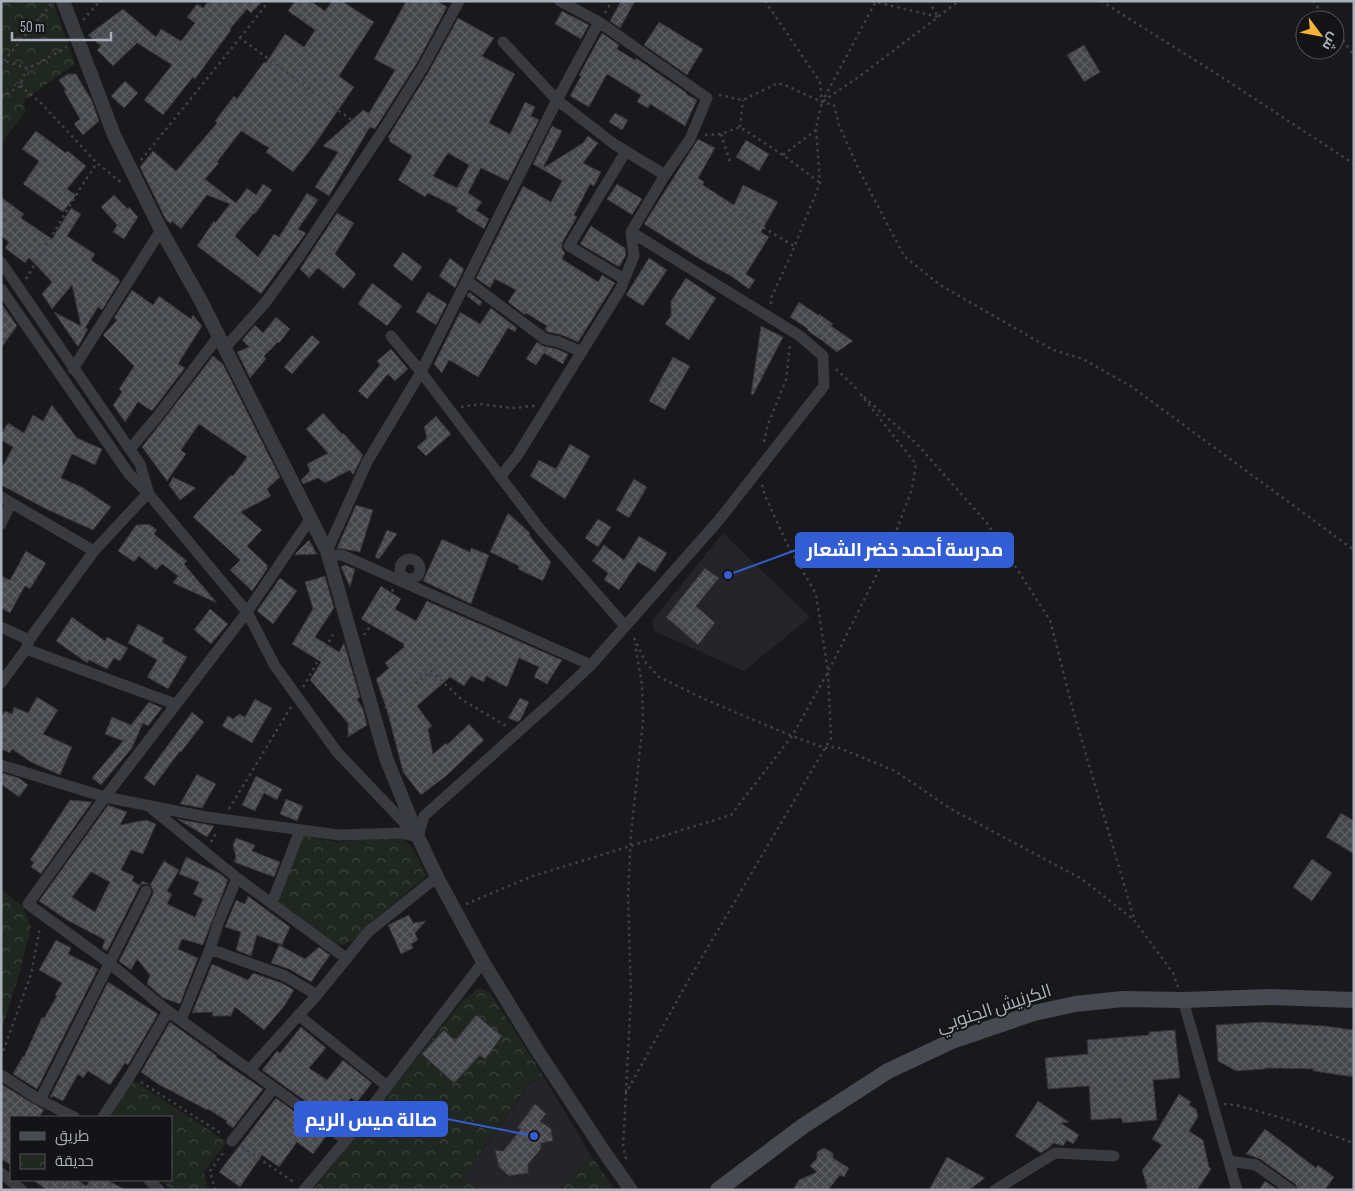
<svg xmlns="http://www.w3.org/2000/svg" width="1355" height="1191" font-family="'Sofia Sans Condensed',Cairo,sans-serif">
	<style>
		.built { fill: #252529 }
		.park { fill: url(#park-crowns) }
		.building { fill: url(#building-cross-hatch); stroke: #333338; fill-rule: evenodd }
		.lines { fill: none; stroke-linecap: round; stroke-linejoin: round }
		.path { stroke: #404248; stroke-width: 2.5; stroke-dasharray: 2.5 4; stroke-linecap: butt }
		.minor { stroke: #3a3b41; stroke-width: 11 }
		.tertiary { stroke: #3a3b41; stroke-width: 14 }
		.secondary { stroke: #484a51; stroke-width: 16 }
		.labels { text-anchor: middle; stroke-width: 4; stroke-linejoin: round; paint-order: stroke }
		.street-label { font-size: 18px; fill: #abb1bb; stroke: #141417 }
		.leader { fill: none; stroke: #325dd4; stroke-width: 2 }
		.callout-dot { fill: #325dd4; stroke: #141417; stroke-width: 2 }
		.callout { fill: #325dd4; stroke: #325dd4; stroke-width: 2 }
		.callout-label { font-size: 19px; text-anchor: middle; font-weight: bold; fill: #fff }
	</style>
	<defs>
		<pattern id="park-crowns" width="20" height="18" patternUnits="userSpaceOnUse" patternTransform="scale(1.25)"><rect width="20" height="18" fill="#1f2720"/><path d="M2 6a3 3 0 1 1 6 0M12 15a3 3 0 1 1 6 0" fill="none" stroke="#3d443e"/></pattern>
		<pattern id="building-cross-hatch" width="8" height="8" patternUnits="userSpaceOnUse" patternTransform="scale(1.25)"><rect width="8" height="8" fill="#45474c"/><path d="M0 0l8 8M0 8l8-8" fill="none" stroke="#5d5f64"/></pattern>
	</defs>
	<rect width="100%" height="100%" fill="#19191c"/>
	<path class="built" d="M723 533 810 617 744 671 654 631 652 621Z
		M544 1077 592 1157 560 1190H484L462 1179 530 1083Z"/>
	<path class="park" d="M1 1H53L75 64 23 101 26 111 1 143Z
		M308 836 337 842 395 837C413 839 419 862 427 876L381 914 356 939 343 945 336 944 277 900 300 838Z
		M1 890 23 906 31 927 20 971 1 1033Z
		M480 987 491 994 544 1077 529 1083 462 1179 484 1190H313L462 1001Z
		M133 1080 227 1142 204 1172 208 1190H172L161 1180H171V1117H110Z
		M592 1157 615 1190H560Z"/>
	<path class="building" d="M208 1H263L251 13 247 9 230 29 231 30 217 49 195 79 193 77 163 115 144 100 172 65 137 43 113 66 97 50 101 46 88 35 123 9 156 37 161 29 181 41 195 23 187 17 197 4 203 8Z
		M295 1H311L325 11 332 1H342L374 22 339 76 354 87 315 144 293 172 266 152 269 148 241 131 217 162 219 163 205 179 236 203 247 188 256 195 263 184 272 190 255 214 254 213 235 236 258 257 274 234 279 237 307 193 318 200 298 229 306 233 261 294 197 246 214 221 215 223 230 204 207 195 181 229 172 221 171 224 166 220 140 167 153 151 176 171 217 123 215 121 234 96 237 99 264 62 266 63 285 34 304 47 315 30 288 11Z
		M406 1H437L447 7 417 63 375 129 370 127 329 196 315 187 338 152 323 146 363 110 369 113 395 70 374 59Z
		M621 1H635L620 28 610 21Z
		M562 11 589 25 581 39 555 24Z
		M458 18 494 38 482 56 515 74 489 123 510 134 525 102 535 107 531 116 539 120 508 181 481 168 468 193 482 202 476 210 489 219 484 229 456 211 458 208 428 193 425 197 398 180 412 156 389 141 390 139 388 137 429 71ZM448 153 469 165 457 188 433 176Z
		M659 22 703 49 687 75 644 45Z
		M602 33 619 45 617 49 635 60 636 58 687 93 686 94 697 100 685 126 650 104 648 108 637 102 641 95 607 74 589 107 570 96 581 76 579 75Z
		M1084 45 1100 72 1084 82 1067 55Z
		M68 74H76L92 101 99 121 83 135 74 124 80 119 64 91 66 90 59 80Z
		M125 81 138 93 124 108 111 96Z
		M615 113 628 120 622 130 609 122Z
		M552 126 562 131 543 168 583 143 588 136 598 143 583 163 601 172 594 186 590 184 574 215 577 217 562 243V249L565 253 562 259 598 282 602 275 615 283 578 342 562 335 548 332 545 330 547 326 526 313 525 315 508 302 516 290 495 279 490 288 476 278 523 186 551 202 562 181 533 164Z
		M36 131 66 153 68 151 86 166 67 189 76 195 63 212 23 184 39 161 22 149Z
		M698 139 715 148 698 178 704 182 703 185 734 205 743 185 778 202 761 232 769 237 746 274 755 280 749 289 731 276 701 260 644 224Z
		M746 140 769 154 759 171 736 157Z
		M617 184 642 199 632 215 607 199Z
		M114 195 128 209 129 207 138 217 124 239 113 232 117 225 101 207Z
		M1 197 24 214 21 218 52 239 71 208 81 214 67 236 95 254 91 260 119 279 118 280 120 281 102 310 98 307 85 328 88 329 78 347 54 312 81 326 72 285 52 309 42 294 52 282 29 258 25 263 5 248 9 242 1 236Z
		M337 213 354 223 335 254 356 274 344 289 318 268 309 278 300 269Z
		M591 226 625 248 626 255 619 267 580 244Z
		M403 252 422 267 412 281 393 266Z
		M450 258 464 269 455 288 439 276Z
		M649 258 667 270 643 306 626 295Z
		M686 278 716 298 689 340 665 324 671 316V301Z
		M372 283 402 306 387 326 358 304Z
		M132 290 153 305 159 296 191 319 193 315 202 326 178 364 185 368 152 411 138 402 125 422 113 405 122 392 119 389 134 366 103 335 117 320 114 318Z
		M428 292 447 304 436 325 416 312Z
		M469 292 482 302 480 306 467 296Z
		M799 302 818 315 819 314 833 324 831 326 853 341 837 352 825 343 807 330 808 329 790 317Z
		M1 303 17 326 1 348Z
		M491 308 517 328 515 332 508 328 478 377 449 360 442 373 434 364 460 312 480 324Z
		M276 317 290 329 279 343 278 342 264 356 266 359 250 378 237 352 249 347 242 340 255 325 263 333Z
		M761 326 783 337 753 395 751 394Z
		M312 335 320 342 292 374 284 367Z
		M537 342 543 346 557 349 568 354 563 364 544 353 536 365 526 359Z
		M391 349 408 369 395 381 388 374 367 399 358 391 380 365 377 361Z
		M213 356 223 364 280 477 267 489 271 496 241 512 262 530 247 546 268 566 266 567 268 568 252 591 230 570 240 560 193 517 231 475 233 476 247 457 199 424 181 450 186 454 167 481 142 447Z
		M673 357 690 366 665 410 649 401Z
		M52 405 77 438 102 449 95 465 72 454 61 478 82 487 111 507 93 530 48 510 1 485V469L13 447 1 440V434L8 423 24 433 33 415 43 421Z
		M323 413 342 434 343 433 363 455 353 475 350 470 325 483 318 478 303 484 301 480 310 471 307 464 328 453 306 429Z
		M436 416 451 434 426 456 417 447 427 438 424 427Z
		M570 444 590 456 565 499 530 476 539 460 556 469Z
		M173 477 196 488 180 500 169 485Z
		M634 479 647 487 629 518 616 510Z
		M356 505 373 510 360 552 337 548Z
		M508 513 530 533 529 535 551 562 543 581 518 569 519 566 490 552Z
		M598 519 611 527 598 547 585 538Z
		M149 524 157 530 154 534 187 561 184 564 217 603 173 583 178 576 162 564 156 570 139 556 134 562 118 551 136 525Z
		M387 530 397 534 379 559 375 557Z
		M639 536 667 553 655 572 638 562 619 590 604 580 608 573 592 561 604 545 624 560Z
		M442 539 470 552 471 548 489 555 471 604 423 581Z
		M309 540 317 554 295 555 296 553Z
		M26 551 46 563 30 589 25 586 10 613 1 608V576L10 580Z
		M345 565 355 569 350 587 341 567Z
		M705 568 719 578 696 606 715 623 698 645 666 617Z
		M325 576 334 608 315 637 339 652 344 643 360 697 357 699 363 709 367 725 348 737V723L310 680 321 662 292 644 313 609 305 582Z
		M280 578 297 591 273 624 257 611Z
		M381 586 401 599 395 609 416 621 427 601 562 660 547 684 534 677 539 667 519 658 507 687 486 676 484 682 471 676 464 686 450 677 417 706 432 726 428 729 433 754 446 743 447 745 469 724 484 740 446 776 421 795 403 772 387 710 376 679 389 668 385 663 404 647 403 646 404 644 361 619Z
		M210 609 228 624 211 644 194 630Z
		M72 617 105 641 107 637 128 648 120 661 114 658 107 669 89 660 87 663 56 641Z
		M138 624 164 638 162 642 187 657 168 689 147 677 157 660 128 643Z
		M37 697 58 710 43 734 72 747 60 775 31 762 12 749 10 753 1 749V718L5 711 12 714 14 707 28 713Z
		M520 698 529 702 521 719 518 722 508 718Z
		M255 699 272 708 252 743 222 726 228 716 233 719 239 714 245 717Z
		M149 702 162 708 148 726 143 723 132 748 101 785 92 778 123 741 105 734 112 717 131 725Z
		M192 712 204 722 181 752 180 751 154 786 144 778Z
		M2 773 19 778 28 785 19 797 1 784Z
		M197 774 216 784 202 808 180 804Z
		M256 776 282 789 277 800 264 793 255 811 242 805Z
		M286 799 303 806 297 821 280 814Z
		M70 800 92 802 41 874 31 867 34 862 30 860Z
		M108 805 127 812 120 825 146 820 156 824 143 854 131 850 121 870 134 876 132 881 140 885 142 881 149 884H142L139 888 107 951 102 948 105 940 67 920 39 901ZM91 872 110 882 95 912 72 897Z
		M1341 813 1354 821V854L1326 837Z
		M177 819 205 824 214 826 207 837Z
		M236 838 255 845 252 851 280 862 274 877 234 862 236 857 233 845Z
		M186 857 219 873 228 880 203 945 182 939 178 949 198 958 180 1004 163 998 147 984 150 975 137 959 131 970 119 961 153 894V890L150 885 164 861 179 870 167 891 172 894 167 904 195 917 203 899 193 894 199 882 179 874Z
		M1312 859 1332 873 1312 901 1293 887Z
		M248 896 290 927 282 945 257 935 251 956 236 950 241 932 225 927 236 900 245 904Z
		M409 915 413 923 426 921 415 933 418 940 411 944 413 948 401 954 388 925Z
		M56 940 71 948 68 954 98 969 37 1089 13 1074 23 1056 24 1057 42 1017 44 1018 57 996 55 995 62 983 39 970Z
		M279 945 305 959 319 947 330 955 311 982 289 969 271 963Z
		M212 964 248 980 253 973 282 983 294 990 285 1005 264 1030 235 1007 231 1016H212L213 1012 192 1013Z
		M108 982 158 1014 128 1065 125 1063 110 1085 88 1071 83 1078 78 1074 63 1101 53 1096 52 1098 50 1097Z
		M476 1015 502 1036 485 1059 480 1055 454 1083 422 1054 444 1030 455 1041Z
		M170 1022 217 1056 216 1057 263 1089 233 1128 226 1123 227 1121 208 1109 207 1110 158 1084 141 1072Z
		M1262 1022 1325 1026 1354 1030V1077L1313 1071 1314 1069 1265 1068V1069L1236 1071 1218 1061 1216 1025Z
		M301 1027 326 1048 309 1068 327 1080 343 1060 372 1083 357 1102 351 1098 333 1121 262 1070 277 1051 280 1053Z
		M1175 1030 1180 1078 1153 1080 1157 1120 1123 1123 1121 1118 1091 1120 1089 1086 1048 1089 1045 1058 1088 1054 1087 1040 1149 1035V1032Z
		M1 1084 44 1110 39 1117H11V1165L1 1159Z
		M1179 1094 1191 1102 1189 1105 1196 1109 1198 1117 1189 1131 1203 1140 1209 1167 1211 1169 1197 1190H1148L1142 1170 1162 1145 1152 1139Z
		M276 1098 327 1135 313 1154 297 1142 279 1167 262 1155 240 1187 219 1172Z
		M1038 1101 1069 1122 1061 1123 1079 1135 1073 1144 1067 1140 1063 1146 1053 1143 1050 1147 1041 1153 1015 1136Z
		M535 1104 546 1114 540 1121 551 1129 553 1141 541 1143V1149L528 1164V1173L509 1176 499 1167 495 1150 503 1151 521 1129 517 1128Z
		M1265 1129 1316 1168 1318 1165 1334 1177 1325 1190H1298L1295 1184 1260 1159 1246 1154Z
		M824 1148 833 1153V1158L849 1168 844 1177 840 1175 828 1190H793L799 1180 817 1172 810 1166 817 1158V1152Z
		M947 1157 985 1178 969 1190H929Z
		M33 1180H78L86 1186 90 1180H107L126 1190H47Z
		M1265 1181 1278 1190H1259Z"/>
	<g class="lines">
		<path class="path" d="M765 1 820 82 822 102 834 105 839 125 859 170 904 256 940 285 1053 350 1083 359 1132 387 1354 550
			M872 1 938 17
			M929 1 938 17
			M1101 1 1220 76 1354 164
			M1313 1 1327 20
			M605 13 612 1
			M83 20 100 1
			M1335 30 1354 55
			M240 38 269 1
			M4 61 51 4
			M1 64 4 61 27 68 37 64 67 47
			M20 86 40 102 97 163 123 184
			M719 95 743 100 778 83 787 86 822 102 876 1
			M1 97 20 86 27 68
			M740 127 743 100
			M721 134 731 165
			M705 135 721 134 740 127 783 155 819 182
			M783 155 816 130
			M141 160 240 38 368 132
			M741 214 794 246
			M26 279 81 187 97 163
			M771 304V298L791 255 820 183 816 128 822 102 864 73 959 1
			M836 369 859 391
			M864 397 917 444 987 523 1050 620 1074 714 1134 918
			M461 407 480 404 512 408 535 406
			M764 442 768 424 786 380 790 344
			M364 635 387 603 393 589
			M634 638 646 663 659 677 704 699 792 736 825 748 837 747 895 771 951 809 1082 879 1134 920 1173 973 1178 987
			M303 687 335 631
			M385 708 431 671 461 699 508 727
			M229 809 291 707
			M211 842 217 831
			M466 904 533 876 731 815 792 736 828 672 890 548 912 489 916 464 858 391
			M1 1057 31 974 40 927
			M141 1082 222 1134
			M626 1092 631 995 628 895 631 834 643 721 642 685 635 644
			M1224 1104 1236 1105 1282 1118 1354 1143
			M242 1147 295 1183
			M626 1159 623 1146 626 1093 688 981 831 738 828 672 816 594 787 544 765 496 762 484
			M215 1190 210 1171 225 1150"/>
		<path class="minor" d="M560 1 599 22
			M1 262 140 464 148 491
			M624 279 569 246 626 151
			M467 281 545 339 559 342 582 352
			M1 289 129 474 148 493 247 612 275 666 337 752 415 834
			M391 336 421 372 540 529 625 626
			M224 349 265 303 298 258 386 126 423 67 459 1
			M73 369 161 230
			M130 449 157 417 218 337
			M500 477 517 456 620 290 634 256 631 232 665 175 614 144 557 100 503 42
			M1 497 94 551
			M311 518 247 612 105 797 28 904 109 963 168 1011 346 1140
			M1 524 11 503
			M327 551 367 462 421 372 557 100 599 22 707 98 690 139 665 175
			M328 555H342L591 665
			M400 569a10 10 0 1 1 20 0a10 10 0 1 1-20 0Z
			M1 627 29 640
			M26 649 175 704
			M1 683 26 649 29 640 94 551 148 493
			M1 765 105 797 206 817 339 835 401 833 418 837
			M151 808 237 878 346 958
			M418 837 424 816 556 698 591 665 719 520 824 386 823 356 800 336 631 232
			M272 903 300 830
			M210 949 285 976 317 995
			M1183 1000 1237 1190
			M298 1015 387 1086
			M181 1020 210 949 219 921 237 878
			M249 1070 317 995 368 932 437 877
			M1 1075 40 1100 74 1117
			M40 1100 146 891
			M103 1117 133 1071 168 1011
			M232 1141 274 1088
			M1229 1161 1256 1165 1291 1190
			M1 1173 22 1190
			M149 1180 159 1190
			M304 1190 346 1140 483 962
			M995 1190 1055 1153 1114 1156"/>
		<path class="tertiary" d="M63 1 114 135 161 230 201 301 327 551 386 758 418 837 437 877 483 962 537 1050 605 1153 631 1190"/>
		<path class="secondary" d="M718 1190 803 1126 888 1071 952 1041 1034 1013 1075 1004 1123 999 1183 1000 1271 997 1354 1000"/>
	</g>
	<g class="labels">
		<g class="street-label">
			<text transform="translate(994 1008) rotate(-18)" y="6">الكرنيش الجنوبي</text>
		</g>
	</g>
	<path class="leader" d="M728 575L796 550M534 1136L447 1119"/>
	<g class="callout-dot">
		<circle cx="728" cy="575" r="5"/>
		<circle cx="534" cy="1136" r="5"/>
	</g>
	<g class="callout">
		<rect x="796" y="533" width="217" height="34" rx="5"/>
		<rect x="295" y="1102" width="152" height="34" rx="5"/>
	</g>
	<g class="callout-label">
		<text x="905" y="556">مدرسة أحمد خضر الشعار</text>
		<text x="371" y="1126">صالة ميس الريم</text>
	</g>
	<rect width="1355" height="1191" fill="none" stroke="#abb1bb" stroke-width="5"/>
	<rect x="10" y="1116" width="162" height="65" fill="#141417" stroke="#505359"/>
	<rect x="20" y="1132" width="25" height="8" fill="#484a51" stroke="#505359"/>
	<text x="55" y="1141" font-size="15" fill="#abb1bb">طريق</text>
	<rect x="20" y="1154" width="25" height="15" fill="url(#park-crowns)" stroke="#505359"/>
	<text x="55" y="1166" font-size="15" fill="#abb1bb">حديقة</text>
	<g transform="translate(1320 35) rotate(122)"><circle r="24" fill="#141417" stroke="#505359"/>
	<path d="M0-4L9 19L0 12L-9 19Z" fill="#f7b336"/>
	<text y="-8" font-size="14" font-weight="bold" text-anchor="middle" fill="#abb1bb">ش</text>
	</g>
	<path d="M12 32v8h99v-8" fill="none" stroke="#abb1bb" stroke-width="2.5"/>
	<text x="20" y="32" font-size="15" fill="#abb1bb" stroke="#141417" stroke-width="4" paint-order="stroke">50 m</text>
</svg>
